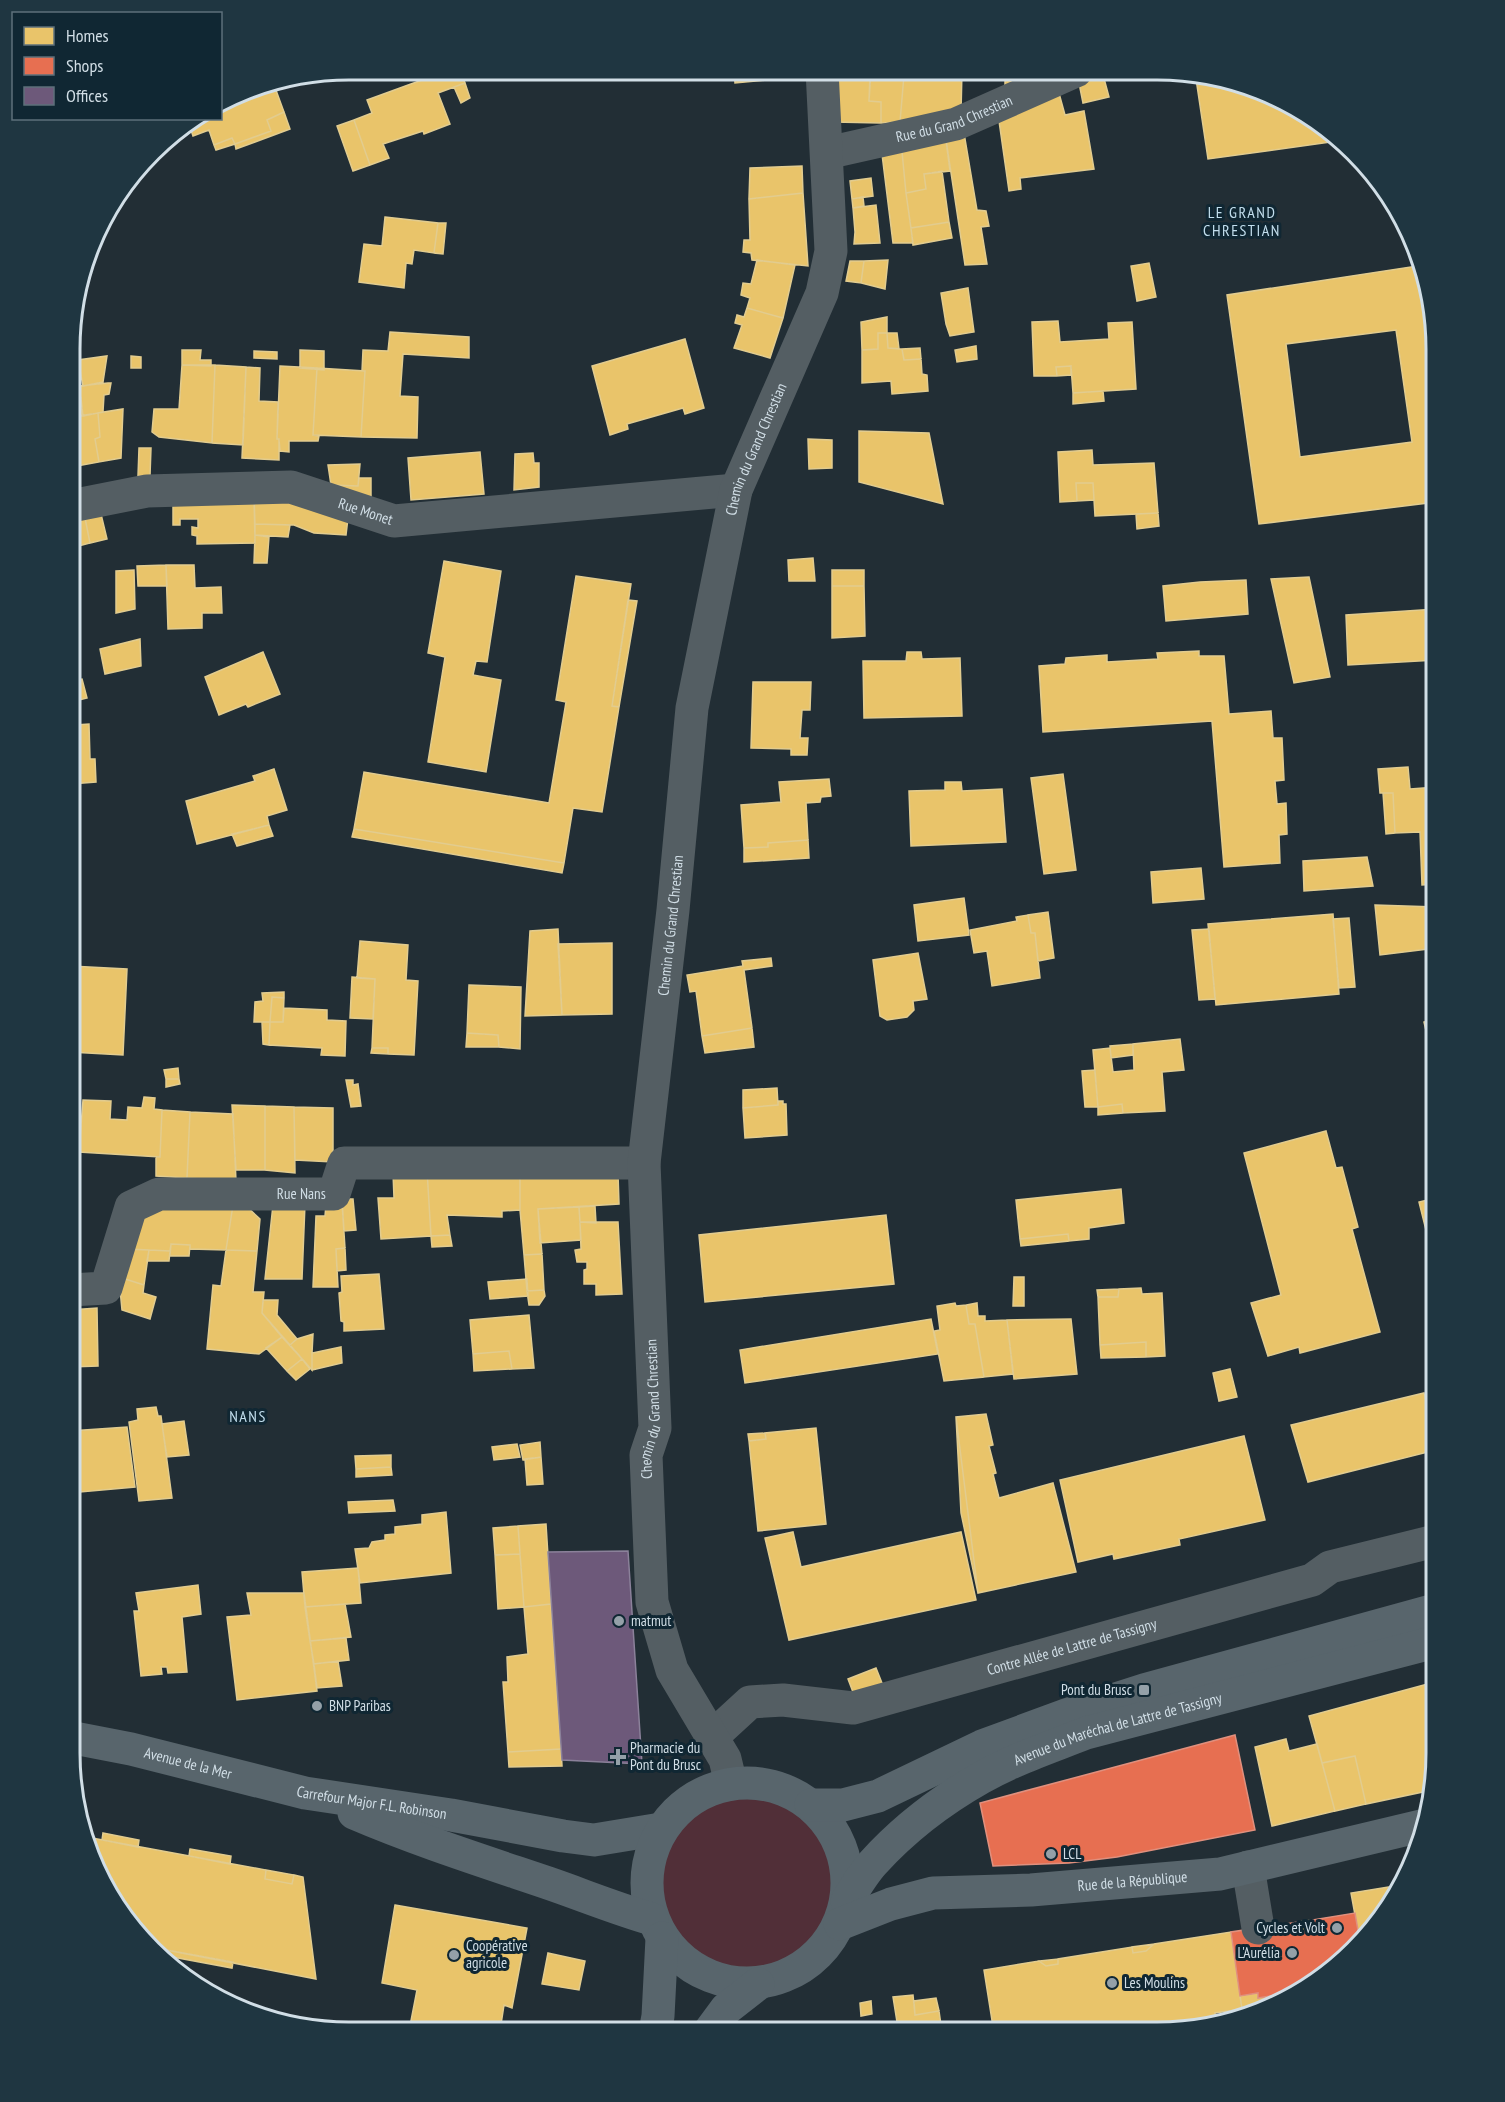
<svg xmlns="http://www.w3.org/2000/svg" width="1505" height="2102" font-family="'PT Sans Narrow',sans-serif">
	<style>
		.green { fill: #512f38 }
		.homes { fill: #e9c46a; stroke: #e2cc8f; stroke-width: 1.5; fill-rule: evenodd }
		.shops { fill: #e76f51; stroke: #e0907e; stroke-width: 1.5 }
		.offices { fill: #6d597a; stroke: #8b819a; stroke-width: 1.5 }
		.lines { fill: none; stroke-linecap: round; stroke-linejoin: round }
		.minor { stroke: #545e63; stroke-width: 33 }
		.major { stroke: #58656c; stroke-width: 33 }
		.poi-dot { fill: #94a0a8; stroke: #102733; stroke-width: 2 }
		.labels { text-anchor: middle; stroke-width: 6; stroke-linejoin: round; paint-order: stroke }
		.street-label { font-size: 15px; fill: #d1dee6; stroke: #102733 }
		.poi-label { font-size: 15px; fill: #d1dee6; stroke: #102733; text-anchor: start }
		.neighbourhood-label { font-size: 16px; letter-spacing: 1.5px; fill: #c2deed; stroke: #102733 }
		.rim { fill: none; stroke: #d1dee6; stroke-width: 3 }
	</style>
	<rect width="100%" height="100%" fill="#222e35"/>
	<path class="green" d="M647 1883a100 100 0 1 1 200 0a100 100 0 1 1-200 0Z"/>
	<path class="homes" d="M452 69H460L465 83 438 93 450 124 424 134 423 131 383 144 389 158 370 165 354 120 372 113 367 100Z
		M734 70H776L777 79 735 83Z
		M833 70 871 71 869 101 881 102V123L833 122Z
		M871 71H904V75L870 73Z
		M918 71H962L961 112 900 122 904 75H916Z
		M1005 71H1017V83L1005 89Z
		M1102 71 1109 97 1083 103 1078 78Z
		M1195 72 1246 86V88L1263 90 1326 127 1338 141 1208 159Z
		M870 73 904 75 900 122 881 123V102L869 101Z
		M273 82 284 112 267 120 271 131 235 144 232 138 214 145 209 130 193 136 189 124 199 118H220V106L258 84Z
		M465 83 470 98 461 103 454 87Z
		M1057 86 1065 115 1084 111 1094 169 1020 178 1021 189 1009 191 998 114Z
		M284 112 290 129 236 149 235 144 271 131 267 120Z
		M354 120 370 165 353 171 337 126Z
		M963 127 977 210 986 211 989 226 981 227 987 264 965 265 945 133Z
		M945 133 950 171 924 174 926 189 906 193 901 141Z
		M232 138 235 144 216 150 214 145Z
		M901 141 906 193 913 243H893L881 146Z
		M802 166 803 193 749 199 750 168Z
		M942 171 949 222 911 228 906 193 926 189 924 174Z
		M871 178 873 196 852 199 850 181Z
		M803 193 808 266 752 260 751 253 743 252 744 240H750L749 199Z
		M863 197 864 206 853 208 852 199Z
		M876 205 880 243 854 244 855 232 853 208Z
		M385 217 438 223 434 253 414 250 412 264 406 263 404 288 359 282 364 244 382 246Z
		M949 222 952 238 913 245 911 228Z
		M438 223H446L443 254 434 253Z
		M757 260 795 265 783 318 747 308 750 298 741 295 743 283 751 284Z
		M888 260 885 289 861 283 864 261Z
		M850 261H864L861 283 846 281Z
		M1149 263 1156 297 1137 301 1131 266Z
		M1417 266 1436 348V502L1259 524 1227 295ZM1396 330 1412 442 1300 457 1286 344Z
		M968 288 974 332 950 336 946 324 941 293Z
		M747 308 783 318 770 358 734 348 742 325 735 323 737 315 744 317Z
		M887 317V333H878V349L862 350 861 322Z
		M1058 321 1060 342 1109 339 1108 323 1132 322 1136 389 1073 393 1071 366 1056 367 1057 376H1034L1032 322Z
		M390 332 469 337V358L403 354 400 396 418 397 417 438 361 437 365 371H362L363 350 388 351Z
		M878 333H887L888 348 902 349 904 360 921 359 922 374 927 375 928 391 892 394 891 381 862 383V350L878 349Z
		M887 333H897L899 349 888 348Z
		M685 339 704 408 685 414 683 408 627 424 628 429 610 435 592 366Z
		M976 346 977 359 957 362 955 350Z
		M920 348 921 359 904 360 902 349Z
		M182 350H201L200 360H211V366L182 365Z
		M300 350 324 351V370L300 368Z
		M254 351 277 352V359L254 358Z
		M107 356 103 382 83 386 78 360Z
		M131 356 141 357V368H131Z
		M182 365H215L212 443 159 437 152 432 154 409H179Z
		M215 365 246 367 243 445 212 443Z
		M280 366 317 368 313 435 319 436 318 441H289V452L280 451 279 439H277Z
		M1071 366V375L1057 376 1056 367Z
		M246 367 260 368 259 401 278 402 277 439H279V460L242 458Z
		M317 368 365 371 361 437 313 435Z
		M108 383H111L109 394 104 395 103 412 83 416 79 386Z
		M1103 391 1104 401 1073 404V393Z
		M81 398 83 416 71 417V399Z
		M123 409 121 458 99 462 95 439 100 437 98 413Z
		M98 413 100 437 95 439 99 462 71 467V417Z
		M859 431 929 433 943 504 859 482Z
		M808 439 832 440V468L809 469Z
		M139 448H151L150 476H138Z
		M1092 450 1093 465 1154 463 1158 513 1095 516 1093 483H1076L1077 501 1060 502 1058 452Z
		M480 452 484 494 411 500 408 458Z
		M533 453 534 463H539V487L514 490 515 454Z
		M360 464 358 486 331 485 328 465Z
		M359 478H371V501L331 485 358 486Z
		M1076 483H1093L1094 500 1077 501Z
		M254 496 255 543 197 544V536L192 535V527L198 528V519H180V525H173V499Z
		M254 496 295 500 348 518 346 535 314 533 294 525 255 524Z
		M100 510 107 539 90 543 84 513Z
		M84 513 90 543 71 548V516Z
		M1158 513 1159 526 1137 529 1136 514Z
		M255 524 290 525 288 537 255 535Z
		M255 535 269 537 267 563H254Z
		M813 558 815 581H789L788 560Z
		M444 561 501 571 487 662 476 661 473 675 501 680 486 772 428 762 445 657 428 653Z
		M166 565 167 586H138L137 566Z
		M166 565H194L195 588 221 587 222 613H202V628L168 629Z
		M134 570 135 609 116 613V571Z
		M832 570H864V586H832Z
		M576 576 631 584 612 706 619 707 602 812 573 808 564 863 354 829 364 772 549 803 566 702 556 700Z
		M1309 577 1330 677 1294 683 1271 579Z
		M1246 580 1248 614 1166 621 1163 586 1200 582Z
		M832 586H864L865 636 832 638Z
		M628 600 637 601 619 707 612 706Z
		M1436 609V660L1348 665 1346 615Z
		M140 639 141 666 105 674 100 649Z
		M1199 651V656H1224L1229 714 1271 711 1273 738H1282L1284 780 1275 781 1277 804 1286 803 1287 834 1279 835 1280 863 1224 867 1212 721 1043 732 1039 666 1065 664 1066 658 1107 655V662L1158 659 1157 653Z
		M263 652 280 694 248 707 246 704 219 715 205 677Z
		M907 652H921L922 659 960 658 962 716 864 718 863 661H906Z
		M82 679 87 698 71 702V706V681Z
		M753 682H811L810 710H802L800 738H808L807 755H791V749L751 748Z
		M89 724 90 759H95L96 782 71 784V740L75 739V725Z
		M1408 767 1410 789 1436 787V884L1422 885 1420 832 1395 833 1393 793H1380L1378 769Z
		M274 769 287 810 267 816 269 825 197 844 186 801 255 781 253 776Z
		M1063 774 1076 870 1044 874 1031 778Z
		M829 779 831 796 821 797 820 802 806 803 808 840 768 843V847L744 848 741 805 781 802 779 782Z
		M945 782H961L962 791 1002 789 1006 842 911 846 909 791 945 790Z
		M1383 793H1393L1395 833 1386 834Z
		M269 825 273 836 237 846 232 834Z
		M354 829 564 863 562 873 352 837Z
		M808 840 809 858 744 862V848L768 847V843Z
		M1367 857 1373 886 1304 891 1303 861Z
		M1201 868 1204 899 1153 903 1151 872Z
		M964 898 969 935 918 941 914 905Z
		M1375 905 1436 907V948L1380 955Z
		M1048 912 1054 958 1038 961 1035 933H1031L1028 915Z
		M1333 914 1339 994 1216 1005 1208 924Z
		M1028 915 1031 933H1035L1040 978 992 986 987 951 974 953 970 930 1017 921 1016 917Z
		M1349 918 1355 987 1339 988 1333 919Z
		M558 929 562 1015 525 1016 530 931Z
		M1209 929 1215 999 1199 1000 1192 930Z
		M360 941 408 945 406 980 418 981 414 1055 388 1054V1048H372L375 979 357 978Z
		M612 943V1014L562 1015 558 944Z
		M918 953 927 999 913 1001 914 1010 907 1017 887 1020 880 1016 873 960Z
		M771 958 772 966 744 970 752 1028 702 1036 696 991 690 992 687 975 743 966 742 961Z
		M70 966 127 969 123 1055 70 1052Z
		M352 977 375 979 373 1019 350 1018Z
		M469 985 521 987 520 1049 499 1047 498 1035 467 1033Z
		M284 992V998L272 997 270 1022H254L255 1002 263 1001 262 993Z
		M272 997 284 998 283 1022H270Z
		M284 1008 327 1010V1020L346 1021 345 1056 321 1055 322 1048 269 1045 270 1022H283Z
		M1436 1019V1051L1431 1052 1424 1022Z
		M262 1022H270L269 1045 263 1044Z
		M752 1028 754 1047 705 1053 702 1036Z
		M467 1033 498 1035 499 1047H466Z
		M1180 1039 1184 1070 1162 1072 1165 1111 1123 1113 1122 1104 1098 1107 1093 1050 1110 1048 1113 1072 1134 1070 1133 1044Z
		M1133 1044V1055L1111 1058 1110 1046Z
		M372 1048H388V1054L371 1053Z
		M178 1068 179 1079H166L164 1070Z
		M1095 1070 1098 1107H1085L1082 1071Z
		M166 1079H179L180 1084 166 1087Z
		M346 1080H353V1085L358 1084 361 1106 351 1107Z
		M777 1088 778 1105 743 1108V1090Z
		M144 1097 155 1098 154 1109 162 1110 160 1157 79 1152 83 1100 111 1101 110 1119 127 1120 128 1107 142 1108Z
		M778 1101H783V1104H786L787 1135 745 1138 743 1108 778 1105Z
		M1122 1104 1123 1113 1098 1115V1107Z
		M232 1105 265 1106V1170H236Z
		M265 1106 294 1107 295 1173 265 1170Z
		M294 1107 333 1108V1162L295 1160Z
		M162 1110 190 1112 187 1178 156 1176V1157H160Z
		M190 1112 233 1114 236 1181 187 1178Z
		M1326 1131 1336 1168 1342 1167 1358 1227 1352 1229 1380 1332 1300 1353 1299 1347 1268 1356 1251 1303 1281 1295 1244 1153Z
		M520 1168V1210L502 1211V1217L447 1215 450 1235 431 1236 427 1170Z
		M520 1168 618 1174 619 1204 538 1209 542 1254 524 1255 520 1210Z
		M427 1170 431 1236 381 1239 378 1198H394L393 1173Z
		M1121 1189 1124 1223 1089 1228V1239L1069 1241 1068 1234 1020 1239 1016 1200Z
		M1436 1198V1257L1433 1258 1419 1202Z
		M342 1199H353L356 1230 344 1231Z
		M342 1203 345 1248 336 1249 338 1287H313L316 1216H325L326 1204Z
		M305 1204 302 1279H265L273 1205Z
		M233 1205 226 1250 190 1249V1245L171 1244 170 1251 127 1249 139 1210Z
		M233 1205 246 1206 260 1219 257 1251 226 1250Z
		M595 1206 596 1223 580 1222 579 1207Z
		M579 1207 581 1240 540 1243 538 1209Z
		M886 1215 894 1284 705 1302 699 1235Z
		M580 1222H618L622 1294 596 1295V1284H584V1270L587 1269V1262H577L575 1250 581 1249Z
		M1068 1234 1069 1241 1021 1246 1020 1239Z
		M450 1235 452 1246 432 1247 431 1236Z
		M171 1244 190 1245 189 1256H170Z
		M345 1248 346 1270 337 1271 336 1249Z
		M127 1249 149 1250 144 1285 122 1278Z
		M149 1250 170 1251 169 1261H147Z
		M226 1250 257 1251 253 1292H264L262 1313 282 1337 259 1354 207 1349 213 1285 221 1286Z
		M542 1254 544 1290 527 1291 524 1255Z
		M379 1274 384 1329 344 1331V1322L341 1321 339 1293 342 1292 341 1276Z
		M1014 1277H1024V1306H1013Z
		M122 1278 144 1285 143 1293 156 1297 150 1319 122 1310 120 1289Z
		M527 1279 528 1296 490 1299 488 1282Z
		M1141 1288 1142 1294 1162 1293 1165 1356 1146 1357V1342L1100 1345 1098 1297H1118L1119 1289Z
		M1119 1289 1118 1297H1098L1097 1290Z
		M544 1290 545 1296 539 1305H529L527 1291Z
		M263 1300H278L277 1315 297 1339 290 1345 262 1313Z
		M955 1303 956 1306 966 1305 969 1324H975L984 1377 944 1381 934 1331 940 1330 937 1306Z
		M977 1303 978 1316H985V1321L1007 1320 1013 1374 984 1377 975 1324H969L966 1305Z
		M97 1308 98 1366 70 1367V1310Z
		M529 1315 534 1368 512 1369 509 1351 473 1354 470 1320Z
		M931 1319 938 1354 745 1383 740 1350Z
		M1071 1319 1077 1374 1014 1379 1007 1320Z
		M313 1334 312 1353V1370L290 1345 297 1339Z
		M282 1337 302 1359 287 1371 266 1348Z
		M1146 1342V1357L1101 1358 1100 1345Z
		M341 1347 342 1363 312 1370V1353Z
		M509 1351 512 1369 474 1371 473 1354Z
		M302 1359 310 1369 296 1380 287 1371Z
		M1230 1369 1237 1397 1219 1401 1213 1373Z
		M1424 1393 1436 1440V1450L1308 1482 1291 1425Z
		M156 1407 158 1416H161L172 1498 139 1501 129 1422 138 1420 137 1409Z
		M986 1414 993 1445 989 1446 996 1473 993 1474 999 1498 1053 1483 1076 1572 978 1593 956 1417Z
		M956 1417 978 1593 961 1513Z
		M184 1421 189 1455 167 1457 162 1424Z
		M127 1427 135 1487 69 1493 70 1431Z
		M816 1428 826 1524 758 1531 749 1441 766 1439 765 1433Z
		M765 1433 766 1439 749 1441 748 1434Z
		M1244 1436 1265 1520 1179 1539 1180 1545 1114 1559 1113 1554 1078 1562 1060 1480Z
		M540 1442 541 1457 523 1460 520 1445Z
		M517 1444 520 1457 494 1460 492 1447Z
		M391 1455V1467L356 1469 355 1456Z
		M541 1457 543 1484 527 1485 525 1459Z
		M391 1467 392 1475 356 1477V1469Z
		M393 1500 395 1511 349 1513 348 1502Z
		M446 1512 451 1573 360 1583 355 1549 369 1548 372 1542 385 1540V1535L395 1534V1527L422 1524V1515Z
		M546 1524 551 1604 524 1607 518 1526Z
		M518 1526 520 1554 495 1555 493 1528Z
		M793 1532 801 1567 961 1532 976 1600 789 1640 765 1538Z
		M520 1554 524 1607 498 1609 495 1555Z
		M358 1568 361 1603 305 1607 302 1572Z
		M198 1585 201 1614 182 1617 187 1672 168 1673 167 1667H161L162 1674 141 1676 134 1611H139L136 1593Z
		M247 1593H304L317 1691 237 1700 227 1617 251 1615Z
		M345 1604 351 1637 310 1641 305 1607Z
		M551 1604 561 1749 508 1752 503 1682H508L507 1657 528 1654 524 1607Z
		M346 1638 349 1660 314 1664 310 1641Z
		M338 1661 342 1686 317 1688 314 1664Z
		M876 1668 884 1688 856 1700 848 1679Z
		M1435 1682V1772L1432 1790 1366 1804 1355 1756 1322 1763 1309 1716Z
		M1286 1739 1289 1751 1317 1744 1335 1811 1272 1826 1255 1747Z
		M561 1749 562 1766 509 1767 508 1752Z
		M1355 1756 1366 1804 1335 1811 1322 1763Z
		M103 1833 139 1840 138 1847 102 1840Z
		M92 1838 266 1870 265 1879 292 1884 294 1875 303 1877 316 1979 156 1948 98 1877 90 1845Z
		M190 1849 231 1856 230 1864 189 1856Z
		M266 1870 294 1875 292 1884 265 1879Z
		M1401 1885 1389 1909 1360 1942 1351 1893Z
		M395 1905 527 1928 512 2008 504 2005 500 2031H409L417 1990 382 1983Z
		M1312 1920 1314 1930 1300 1931 1298 1922Z
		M1231 1932 1242 2009 1215 2013 1216 2019 1157 2033H1149L1147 2023 1084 2033H994L984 1970 1039 1961 1046 1966 1058 1964V1959L1132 1947 1133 1953 1146 1951 1154 1944Z
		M1154 1944 1146 1951 1133 1953 1132 1947Z
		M156 1948 233 1962 232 1968 162 1955Z
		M548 1953 585 1961 579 1990 542 1984Z
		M1058 1959V1964L1046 1966 1039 1961Z
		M1258 1993V1998L1283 1994 1284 2002 1260 2009V2005L1242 2009 1240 1996Z
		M913 1995 915 2015 939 2011 942 2032H878V2026L897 2022 893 1997Z
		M936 1998 939 2011 915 2015 914 2001Z
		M871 2001 872 2014 861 2016 860 2003Z
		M1147 2023 1149 2033H1131L1130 2026Z"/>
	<path class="shops" d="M1235 1735 1255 1830 1117 1857 1069 1863 993 1866 980 1803Z
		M1355 1913 1360 1942 1340 1964 1284 2002 1283 1994 1258 1998V1993L1240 1996 1231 1932 1298 1922 1300 1931 1314 1930 1312 1920Z"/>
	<path class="offices" d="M628 1551 642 1764 562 1760 548 1552Z"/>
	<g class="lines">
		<g class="minor">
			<path id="s1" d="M827 153 956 124 1076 71"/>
			<path id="s2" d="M71 506 147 491 291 487 394 521 736 490"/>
			<path id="s3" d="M70 1290 106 1288 131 1207 159 1194H334L344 1163H644"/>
			<path id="s4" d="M713 1736 750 1702 783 1700 853 1708 1312 1580 1330 1567 1435 1541"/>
			<path id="s5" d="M731 1784 725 1759 672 1670 652 1602 646 1455 655 1428 644 1163 673 910 692 708 736 490 822 293 831 251 822 70"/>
			<path d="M1248 1867 1258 1928"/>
		</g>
		<g class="major">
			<path id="s6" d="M69 1737 131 1749 305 1793 451 1815 563 1836 594 1840 661 1829"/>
			<circle cx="747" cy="1883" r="100"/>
			<path d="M811 1805H843L878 1796 982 1746 1066 1715 1144 1690 1435 1610"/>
			<path d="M354 1813C417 1840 483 1861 548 1883 583 1895 617 1909 652 1919"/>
			<path id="s7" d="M847 1901C855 1888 863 1874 873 1863 903 1830 942 1800 981 1778 1014 1759 1051 1747 1086 1733L1435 1642"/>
			<path id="s8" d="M840 1924 891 1904 933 1893 1031 1890 1220 1874 1425 1825"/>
			<path d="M655 2032 658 2016 662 1938"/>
			<path d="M709 2032 726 2009 758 1984"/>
		</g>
	</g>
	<g class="poi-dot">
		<circle cx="619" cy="1621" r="6"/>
		<rect x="1138" y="1684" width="12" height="12" rx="3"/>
		<circle cx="317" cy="1706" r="6"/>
		<path d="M615 1748h6v6h6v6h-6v6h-6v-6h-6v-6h6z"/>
		<circle cx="1051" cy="1854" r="6"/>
		<circle cx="1337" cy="1928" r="6"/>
		<circle cx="1292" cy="1953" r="6"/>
		<circle cx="454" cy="1955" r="6"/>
		<circle cx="1112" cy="1983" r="6"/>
	</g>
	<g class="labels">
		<g class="street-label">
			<text dy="5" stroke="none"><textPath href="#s1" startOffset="132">Rue du Grand Chrestian</textPath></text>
			<text dy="5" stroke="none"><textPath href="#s5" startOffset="1366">Chemin du Grand Chrestian</textPath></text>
			<text dy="5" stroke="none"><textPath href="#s2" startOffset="300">Rue Monet</textPath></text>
			<text dy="5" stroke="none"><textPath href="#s5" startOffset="880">Chemin du Grand Chrestian</textPath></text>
			<text dy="5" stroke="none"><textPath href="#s3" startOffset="294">Rue Nans</textPath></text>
			<text dy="5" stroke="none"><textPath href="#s5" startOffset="394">Chemin du Grand Chrestian</textPath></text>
			<text dy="5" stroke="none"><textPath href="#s4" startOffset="381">Contre Allée de Lattre de Tassigny</textPath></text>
			<text dy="5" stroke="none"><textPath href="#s7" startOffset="330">Avenue du Maréchal de Lattre de Tassigny</textPath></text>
			<text dy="5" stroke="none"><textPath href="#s6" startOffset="122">Avenue de la Mer</textPath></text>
			<text dy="5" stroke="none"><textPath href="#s6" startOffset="310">Carrefour Major F.L. Robinson</textPath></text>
			<text dy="5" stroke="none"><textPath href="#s8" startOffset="298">Rue de la République</textPath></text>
		</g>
		<g class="poi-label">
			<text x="631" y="1626">matmut</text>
			<text x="1132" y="1695" text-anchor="end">Pont du Brusc</text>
			<text x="329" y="1711">BNP Paribas</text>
			<text x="630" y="1753">Pharmacie du<tspan x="630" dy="17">Pont du Brusc</tspan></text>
			<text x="1063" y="1859">LCL</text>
			<text x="1325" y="1933" text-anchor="end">Cycles et Volt</text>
			<text x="466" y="1951">Coopérative<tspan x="466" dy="17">agricole</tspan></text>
			<text x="1280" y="1958" text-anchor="end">L'Aurélia</text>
			<text x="1124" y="1988">Les Moulins</text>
		</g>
		<g class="neighbourhood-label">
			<text x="1242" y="218">LE GRAND<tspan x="1242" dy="18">CHRESTIAN</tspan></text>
			<text x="248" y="1422">NANS</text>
		</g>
	</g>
	<path d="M0 0H1505V2102H0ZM349 80H1157A269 269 0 0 1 1426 349V1753A269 269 0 0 1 1157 2022H349A269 269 0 0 1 80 1753V349A269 269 0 0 1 349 80Z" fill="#1f3641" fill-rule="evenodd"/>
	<path class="rim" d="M349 80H1157A269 269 0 0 1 1426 349V1753A269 269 0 0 1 1157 2022H349A269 269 0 0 1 80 1753V349A269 269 0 0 1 349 80Z"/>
	<rect x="12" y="12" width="210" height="108" fill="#102733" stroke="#5d707b" stroke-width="1.5"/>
	<rect x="24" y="27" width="30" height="18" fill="#e9c46a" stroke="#5d707b" stroke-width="1.5"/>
	<text x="66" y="42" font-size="18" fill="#d1dee6">Homes</text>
	<rect x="24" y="57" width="30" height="18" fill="#e76f51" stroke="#5d707b" stroke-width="1.5"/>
	<text x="66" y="72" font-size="18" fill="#d1dee6">Shops</text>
	<rect x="24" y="87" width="30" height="18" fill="#6d597a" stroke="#5d707b" stroke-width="1.5"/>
	<text x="66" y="102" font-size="18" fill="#d1dee6">Offices</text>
</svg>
